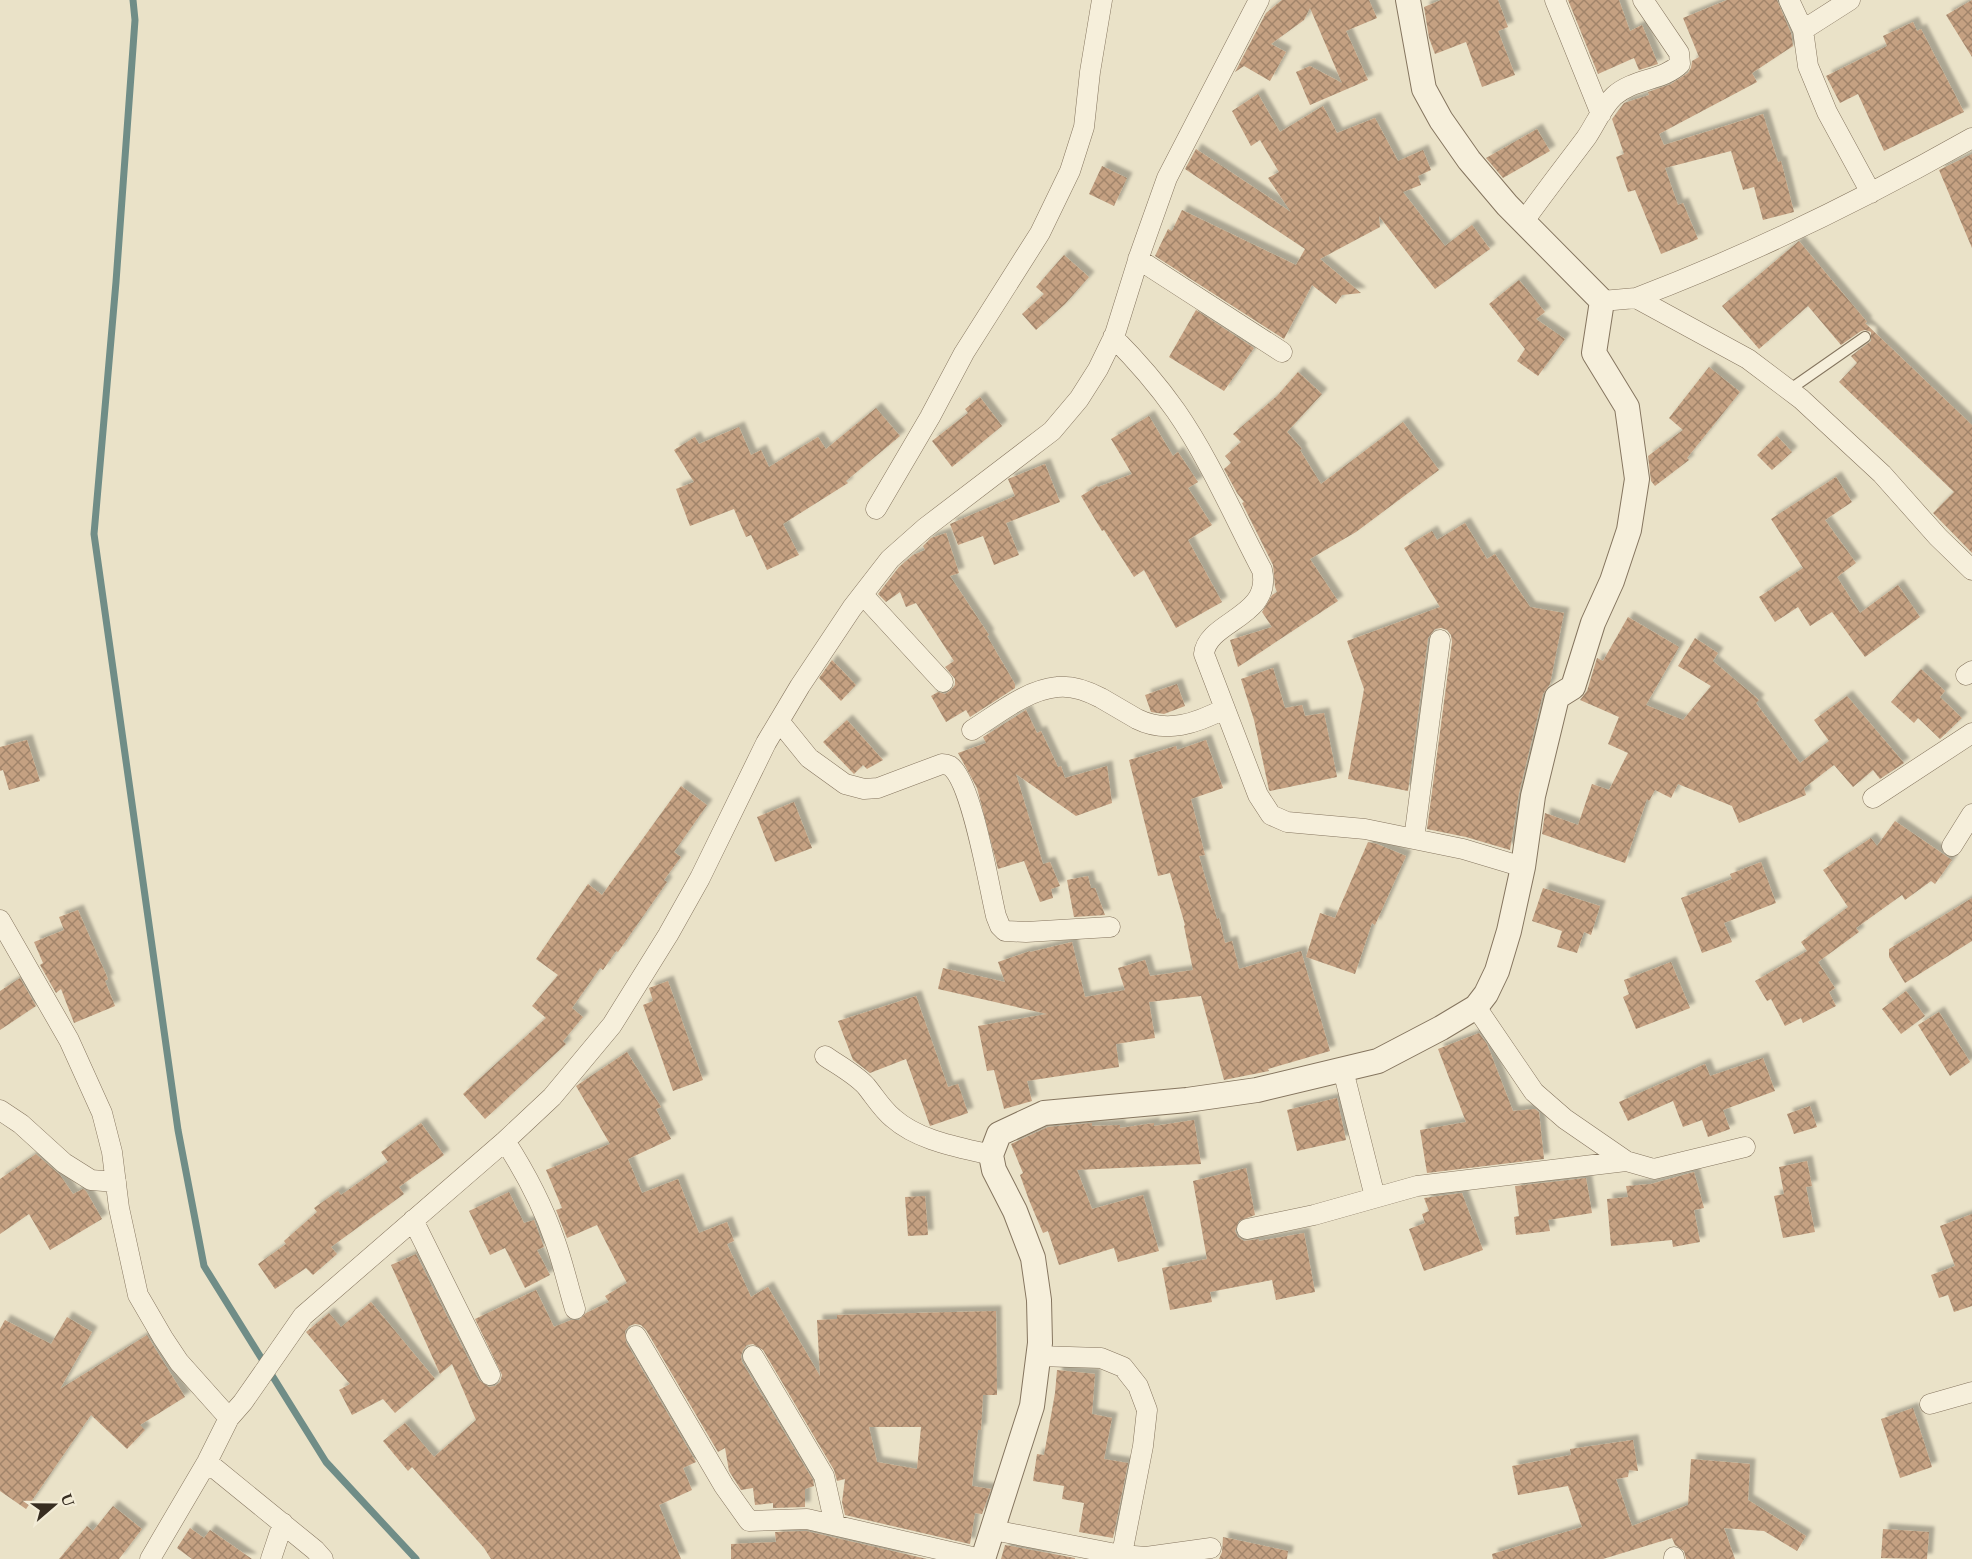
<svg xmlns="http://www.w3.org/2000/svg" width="1972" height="1559" font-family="Spectral,serif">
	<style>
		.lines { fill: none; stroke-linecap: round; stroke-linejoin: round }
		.stream { stroke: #708d87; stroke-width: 7 }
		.building { fill: url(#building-cross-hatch); fill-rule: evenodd; filter: url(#shadow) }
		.service-casing { stroke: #85755f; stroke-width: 12 }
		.minor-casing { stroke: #85755f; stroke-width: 21 }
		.tertiary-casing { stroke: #85755f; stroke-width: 26 }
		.service { stroke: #f6efdb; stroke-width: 10 }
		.minor { stroke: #f6efdb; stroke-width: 20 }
		.tertiary { stroke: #f6efdb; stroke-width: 24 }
	</style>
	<defs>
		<pattern id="building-cross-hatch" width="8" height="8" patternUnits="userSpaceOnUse" patternTransform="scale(1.5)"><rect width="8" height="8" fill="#c5a182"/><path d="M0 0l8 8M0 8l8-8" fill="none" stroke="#a1846a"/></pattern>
		<filter id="shadow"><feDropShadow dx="5.5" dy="-5.5" stdDeviation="1.5" flood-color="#0004"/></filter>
	</defs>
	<rect width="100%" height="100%" fill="#eae2c8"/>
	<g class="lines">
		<path class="stream" d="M133 0 135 20 116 282 94 534 178 1130 204 1266 326 1462 416 1559"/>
	</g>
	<path class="building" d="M1282 0H1369L1377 18 1346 31 1368 80 1310 105 1296 72 1310 66 1342 83 1310 8 1304 20 1271 44 1286 52 1270 81 1244 66 1235 72 1266 13Z
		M1441 0H1498L1508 27 1498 31 1515 75 1482 87 1466 42 1435 54 1429 38 1424 7Z
		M1568 0H1619L1630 31 1642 25 1658 64 1639 70 1634 58 1598 74Z
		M1727 0H1777L1791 33 1793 46 1752 73 1757 82 1659 134 1664 145 1763 114 1778 162 1781 161 1794 212 1763 220 1754 187 1743 190 1731 151 1665 168 1678 205 1683 203 1698 239 1661 254 1635 190 1628 192 1616 157 1624 154 1612 119 1624 103 1649 95 1648 92 1671 84 1688 73 1691 68 1692 61 1699 57 1683 18Z
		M1972 0V57L1946 15Z
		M1913 22 1917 31 1921 29 1964 112 1884 151 1858 94 1840 103 1826 76 1887 46 1883 36Z
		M1258 94 1280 132 1323 106 1337 133 1375 118 1398 161 1423 150 1431 170 1418 176 1421 185 1403 192 1445 246 1472 225 1490 249 1435 289 1379 216 1380 227 1320 259 1361 293 1342 295 1336 304 1312 285 1284 339 1155 256 1168 229 1172 231 1182 210 1296 265 1305 249 1185 169 1196 149 1291 212 1268 178 1279 172 1260 140 1251 146 1232 111Z
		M1537 129 1550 151 1503 178 1486 158Z
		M1972 154V248L1939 170Z
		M1102 166 1127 178 1114 206 1089 194Z
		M1799 241 1867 322 1865 323 1972 425V553L1933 513 1954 492 1839 382 1857 363 1851 356 1871 341V332L1865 330 1861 331 1841 345 1808 306 1759 349 1722 306Z
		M1064 255 1089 277 1065 304 1036 330 1022 314 1044 294 1036 287Z
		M1519 280 1545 312 1536 319 1565 339 1538 376 1517 361 1525 349 1489 304Z
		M1196 310 1254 348 1224 391 1169 357Z
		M1709 367 1740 392 1687 458 1689 460 1655 486 1651 481 1648 456 1683 430 1669 418Z
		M1298 372 1322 394 1287 432 1302 449 1300 450 1321 484 1403 422 1439 470 1356 532 1310 559 1338 601 1238 667 1230 640 1272 627 1262 612 1272 595 1277 592 1275 587 1273 565 1242 503 1244 502 1237 493 1224 469 1231 463 1225 456 1241 442 1233 434 1277 396Z
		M980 397 1002 426 952 467 932 441 968 413 965 409Z
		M876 408 900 436 846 481 848 483 783 524 799 555 767 570 751 535 746 537 734 509 690 526 676 489 694 482 674 450 695 437 699 444 739 427 751 455 761 450 769 467 818 437 826 449Z
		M1149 416 1173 456 1178 452 1198 482 1188 488 1212 525 1188 540 1222 602 1176 628 1144 570 1134 577 1104 530 1102 531 1081 496 1097 486 1098 487 1132 474 1111 439Z
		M1777 436 1792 452 1772 470 1757 455Z
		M1045 464 1060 502 1006 523 1019 555 994 565 983 536 958 545 950 524 1015 496 1008 479Z
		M1836 477 1852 502 1825 520 1856 563 1837 577 1860 613 1898 585 1920 617 1865 657 1832 612 1810 626 1798 607 1775 622 1759 597 1803 568 1771 519Z
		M1465 523 1487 559 1495 554 1530 607 1564 613 1550 684 1543 694 1519 793 1510 850 1466 837 1427 829 1452 642 1451 635 1447 630 1441 628 1435 629 1428 638 1408 791 1348 779 1364 689 1347 641 1440 607 1404 548 1432 531 1437 540Z
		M946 533 959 573 950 576 989 635 987 636 1015 684V688L970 717 966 710 946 722 931 696 938 692 945 694 951 690 955 685V679L945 667 954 661 916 603 906 607 900 592 886 602 878 594 899 567 913 555 925 550 923 546 931 538Z
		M1628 617 1679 647 1646 705 1683 720 1711 686 1678 666 1695 638 1718 653 1713 661 1759 700 1756 703 1800 763 1829 741 1814 720 1847 696 1904 763 1880 779 1873 770 1853 787 1834 765 1804 788 1806 795 1739 823 1732 806 1678 784 1671 798 1655 790 1649 801 1647 799 1625 863 1542 834 1545 813 1578 825 1592 784 1609 790 1628 753 1608 744 1619 717 1580 700 1587 691 1597 658 1603 661Z
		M832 660 856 685 841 701 819 678Z
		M1273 668 1285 708 1302 705 1305 716 1324 713 1337 777 1270 791 1269 790 1254 720 1241 679Z
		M1921 669 1945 691 1940 697 1962 718 1940 739 1918 718 1914 723 1891 702Z
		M1177 684 1185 706 1164 714 1151 712 1145 695Z
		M1026 710 1037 733 1041 731 1058 767 1061 766 1065 778 1107 766 1112 803 1076 816 1016 774 1043 864 1050 862 1060 886 1051 889 1053 898 1040 902 1024 861 998 869 977 788 958 753 986 743 983 737Z
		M847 720 883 760 867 769 863 765 854 774 823 742Z
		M27 740 40 781 9 790 3 770 0 771V747Z
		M1206 740 1223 788 1191 799 1205 855 1199 856 1217 919 1219 918 1225 943 1232 941 1239 969 1301 951 1330 1051 1268 1069 1269 1071 1224 1080 1201 996 1149 1002 1155 1038 1116 1044 1119 1067 1027 1081 1032 1101 1004 1109 994 1070 987 1071 978 1026 1047 1014 938 989 943 968 1005 982 998 962 1030 951V952L1072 942 1085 997 1125 990 1118 968 1145 960 1150 976 1193 970 1184 926 1185 925 1170 873 1158 876 1129 760 1176 746 1177 750Z
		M681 786 707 805 674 852 681 857 664 880 667 882 618 952 616 951 603 970 600 968 572 1008 583 1017 563 1041 566 1044 485 1119 463 1094 546 1018 532 1006 558 975 536 959 588 884 602 895Z
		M794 802 812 848 775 862 757 817Z
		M1895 821 1952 860 1935 884 1931 881 1905 900 1902 895 1856 928 1859 932 1818 962 1835 988 1829 992 1836 1006 1803 1023 1801 1018 1785 1026 1771 999 1767 1001 1755 981 1807 951 1801 942 1848 907 1823 870 1871 838 1877 846Z
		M1368 842 1377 844 1406 856 1375 925 1372 923 1355 974 1306 957 1320 913 1335 918Z
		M1761 862 1776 903 1724 923 1732 942 1702 953 1681 898 1732 879 1730 874Z
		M1088 876 1091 888H1095L1105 915 1074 917 1067 880Z
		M1543 888 1600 906 1591 935 1584 932 1577 953 1557 947 1562 931 1532 921Z
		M1972 898V941L1905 983 1889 957V949Z
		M78 910 108 979 105 981 115 1006 74 1023 61 989 56 993 40 965 43 963 34 942 64 930 59 917Z
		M1671 962 1690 1008 1636 1029 1623 997 1629 994 1624 980Z
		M20 978 36 1006 0 1030V991Z
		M668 981 703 1080 673 1091 643 1005 653 1001 649 988Z
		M1906 991 1925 1016 1901 1034 1882 1009Z
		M916 996 948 1087 958 1084 968 1113 930 1126 906 1059 870 1073 853 1060 838 1021Z
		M1939 1012 1970 1062 1950 1076 1918 1025Z
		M1479 1033 1487 1044 1513 1111 1535 1109 1539 1112 1544 1159 1427 1173 1420 1130 1466 1122 1438 1049Z
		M627 1052 661 1107 656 1109 671 1139 628 1159 642 1193 678 1179 699 1233 727 1222 734 1241 727 1244 751 1297 768 1287 820 1376 817 1320 837 1319V1315L996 1311 997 1395H983L981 1430H978L972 1486 991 1489 982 1514 975 1513 970 1544 845 1515 842 1502 845 1479 837 1481 834 1470 763 1350 753 1344 747 1345 743 1350 741 1356 742 1362 813 1480 814 1486 805 1489V1507L773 1508V1503L755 1505 753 1488 741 1490 734 1479 729 1471 725 1448 718 1452 646 1330 641 1325 635 1324 629 1326 625 1331 626 1342 696 1462 683 1468 692 1490 659 1505 681 1559H491L484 1548 412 1467 408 1471 383 1441 405 1423 434 1457 476 1420 452 1364 440 1374 391 1265 416 1254 479 1380 489 1387 495 1386 500 1382 502 1375 475 1319 536 1290 554 1327 571 1320H579L586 1313 609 1302 605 1296 627 1283 597 1225 567 1238 556 1210 562 1208 546 1170 610 1144 576 1086ZM869 1427H921L917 1469 877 1462Z
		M1763 1058 1775 1091 1723 1110 1730 1129 1708 1137 1702 1120 1683 1127 1673 1101 1628 1121 1619 1102 1705 1064 1710 1076Z
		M1337 1098 1346 1140 1297 1151 1287 1110Z
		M1810 1106 1817 1127 1794 1134 1787 1114Z
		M1194 1120 1201 1164 1077 1170 1092 1209 1143 1195 1159 1251 1118 1262 1114 1248 1059 1265 1048 1231 1043 1233 1029 1200 1020 1175 1023 1173 1011 1144 1048 1127 1092 1123V1126L1120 1125V1128L1154 1123V1126Z
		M421 1123 444 1155 399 1187 404 1194 331 1247 337 1254 313 1275 306 1268 275 1289 258 1264 286 1244 284 1241 317 1212 314 1208 338 1191 341 1195 388 1162 381 1152Z
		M36 1154 60 1175 73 1194 83 1189 86 1191 102 1219 50 1250 29 1214 0 1234V1179Z
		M1807 1161 1812 1186 1806 1187 1815 1232 1783 1238 1774 1196 1784 1194 1779 1167Z
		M1246 1168 1255 1215 1239 1221 1235 1231 1238 1237 1244 1241 1259 1239V1241L1304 1233 1315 1292 1276 1300 1272 1280 1210 1292 1212 1302 1170 1310 1162 1268 1207 1259 1193 1181Z
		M1694 1172 1704 1208 1694 1210 1700 1242 1673 1247 1672 1240 1611 1246 1607 1199 1628 1197 1626 1186 1651 1184Z
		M1586 1178 1592 1213 1548 1220 1550 1231 1516 1235 1514 1217 1519 1216 1515 1186Z
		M509 1192 524 1223 534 1220 544 1247 537 1250 550 1275 525 1288 505 1248 490 1255 469 1211Z
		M1462 1193 1483 1250 1424 1271 1409 1229 1425 1223 1422 1214 1429 1211 1424 1198Z
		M925 1196 928 1235 908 1236 905 1197Z
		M1972 1214V1306L1954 1312 1948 1295 1939 1298 1931 1275 1955 1266 1940 1226Z
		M371 1302 435 1379 395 1413 383 1399 352 1415 339 1390 350 1384 306 1332 329 1313 341 1327Z
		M67 1317 92 1332 60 1389 147 1335 185 1397 140 1425 145 1430 127 1449 91 1415 26 1509 0 1491V1329L5 1320 51 1344Z
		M1057 1370 1095 1374 1092 1414 1112 1418 1104 1459 1128 1463 1113 1538 1079 1532 1084 1503 1062 1499 1064 1486 1033 1481 1037 1454 1044 1455 1055 1393Z
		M1913 1408 1932 1467 1900 1478 1881 1419Z
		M1633 1440 1638 1471 1629 1470 1628 1477 1616 1479 1632 1526 1688 1505 1691 1459 1750 1464 1748 1500 1806 1536 1797 1551 1764 1531 1724 1528 1735 1559H1686L1684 1551 1675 1545 1672 1538 1603 1559H1493L1492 1554 1582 1527 1568 1486 1518 1495 1512 1466 1571 1455 1570 1449Z
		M113 1506 142 1529 119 1559H59L87 1526 93 1531Z
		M190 1528 204 1538 210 1530 252 1559H192L177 1548Z
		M1883 1529 1929 1532 1927 1559 1881 1558Z
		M806 1531 927 1559H731V1544L776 1542 775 1532Z
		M1223 1537 1288 1551 1287 1559H1219L1222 1552Z
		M1005 1545 1075 1558V1559H1001Z"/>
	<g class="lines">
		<g class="service-casing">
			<path id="service" d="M1789 390 1865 337"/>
		</g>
		<g class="minor-casing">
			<path id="minor" d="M1555 0 1601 114
				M1789 0 1803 30 1808 66 1827 112 1871 193
				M1803 30 1850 0
				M1524 221C1544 193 1565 166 1586 138 1595 125 1602 107 1614 96 1634 78 1663 81 1680 64L1679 53 1643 0
				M1138 259 1282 352
				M1636 298C1752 254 1864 199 1972 138
				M1602 301 1636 298 1748 359 1801 399 1882 474 1938 537 1972 570
				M1113 337C1136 360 1157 384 1176 411 1210 460 1234 517 1262 570 1273 617 1207 621 1204 654L1258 795 1271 815 1287 822 1365 829 1463 849 1523 867
				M876 509 930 417 964 353 1040 233 1070 171 1084 127 1090 72 1102 0
				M863 595 943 682
				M1966 675 1972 671
				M779 721 809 758 845 784 864 789 878 788 942 764C944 764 948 765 950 766 972 781 989 887 996 916L1000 926 1005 931 1026 932 1110 927
				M972 730C998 714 1026 690 1057 687 1073 685 1088 691 1101 698 1113 705 1125 712 1137 719 1167 734 1197 723 1224 709
				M1873 798 1972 733
				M1414 839 1440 640
				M1952 846 1972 814
				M0 920 69 1040 102 1113 112 1152 119 1208 138 1295 163 1338 179 1362 229 1418
				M1476 1007 1534 1092 1565 1119 1626 1161 1654 1169 1745 1147
				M825 1056C838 1065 855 1074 866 1086 875 1097 882 1109 893 1118 919 1141 958 1147 991 1155
				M1343 1070 1375 1197
				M0 1110 21 1124 64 1163 91 1180 116 1182
				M505 1141C525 1172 543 1206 555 1241 563 1263 568 1286 575 1309
				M413 1220 490 1375
				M1247 1229 1314 1215 1417 1186 1626 1161
				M636 1336 724 1486 749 1521 807 1519 981 1559
				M753 1356 824 1476 835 1525
				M1038 1356 1101 1358 1123 1367 1138 1386 1147 1410 1143 1446 1121 1559
				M1930 1404 1972 1392
				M207 1462 315 1550 323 1559
				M993 1530 1121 1555 1146 1557 1211 1548
				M1674 1557V1559
				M150 1559 207 1462 229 1418 243 1402 303 1316 505 1141 552 1097 612 1025 668 935 700 878 766 743 800 686 852 608 890 559 925 528 1052 431 1079 399 1098 369 1115 334 1140 254 1167 178 1259 0
				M271 1559 283 1523"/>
		</g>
		<g class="tertiary-casing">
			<path id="tertiary" d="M983 1559 1032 1406 1040 1343 1039 1300 1033 1258 1015 1211 994 1170 991 1155 999 1134 1044 1113 1187 1100 1257 1090 1378 1061 1441 1028 1476 1007 1486 994 1497 971 1509 931 1523 867 1533 796 1557 697 1573 687 1593 623 1612 581 1629 530 1637 479 1627 407 1594 353 1602 301 1507 205 1469 160 1441 120 1424 89 1408 0"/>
		</g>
		<use href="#service" class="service"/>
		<use href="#minor" class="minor"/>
		<use href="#tertiary" class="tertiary"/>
	</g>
	<g transform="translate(54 1505) rotate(70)" stroke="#f3ecd7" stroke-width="4.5" paint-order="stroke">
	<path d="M0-4.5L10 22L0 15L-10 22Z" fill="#372d21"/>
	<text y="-9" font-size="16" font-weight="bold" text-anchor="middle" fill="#372d21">U</text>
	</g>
</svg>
